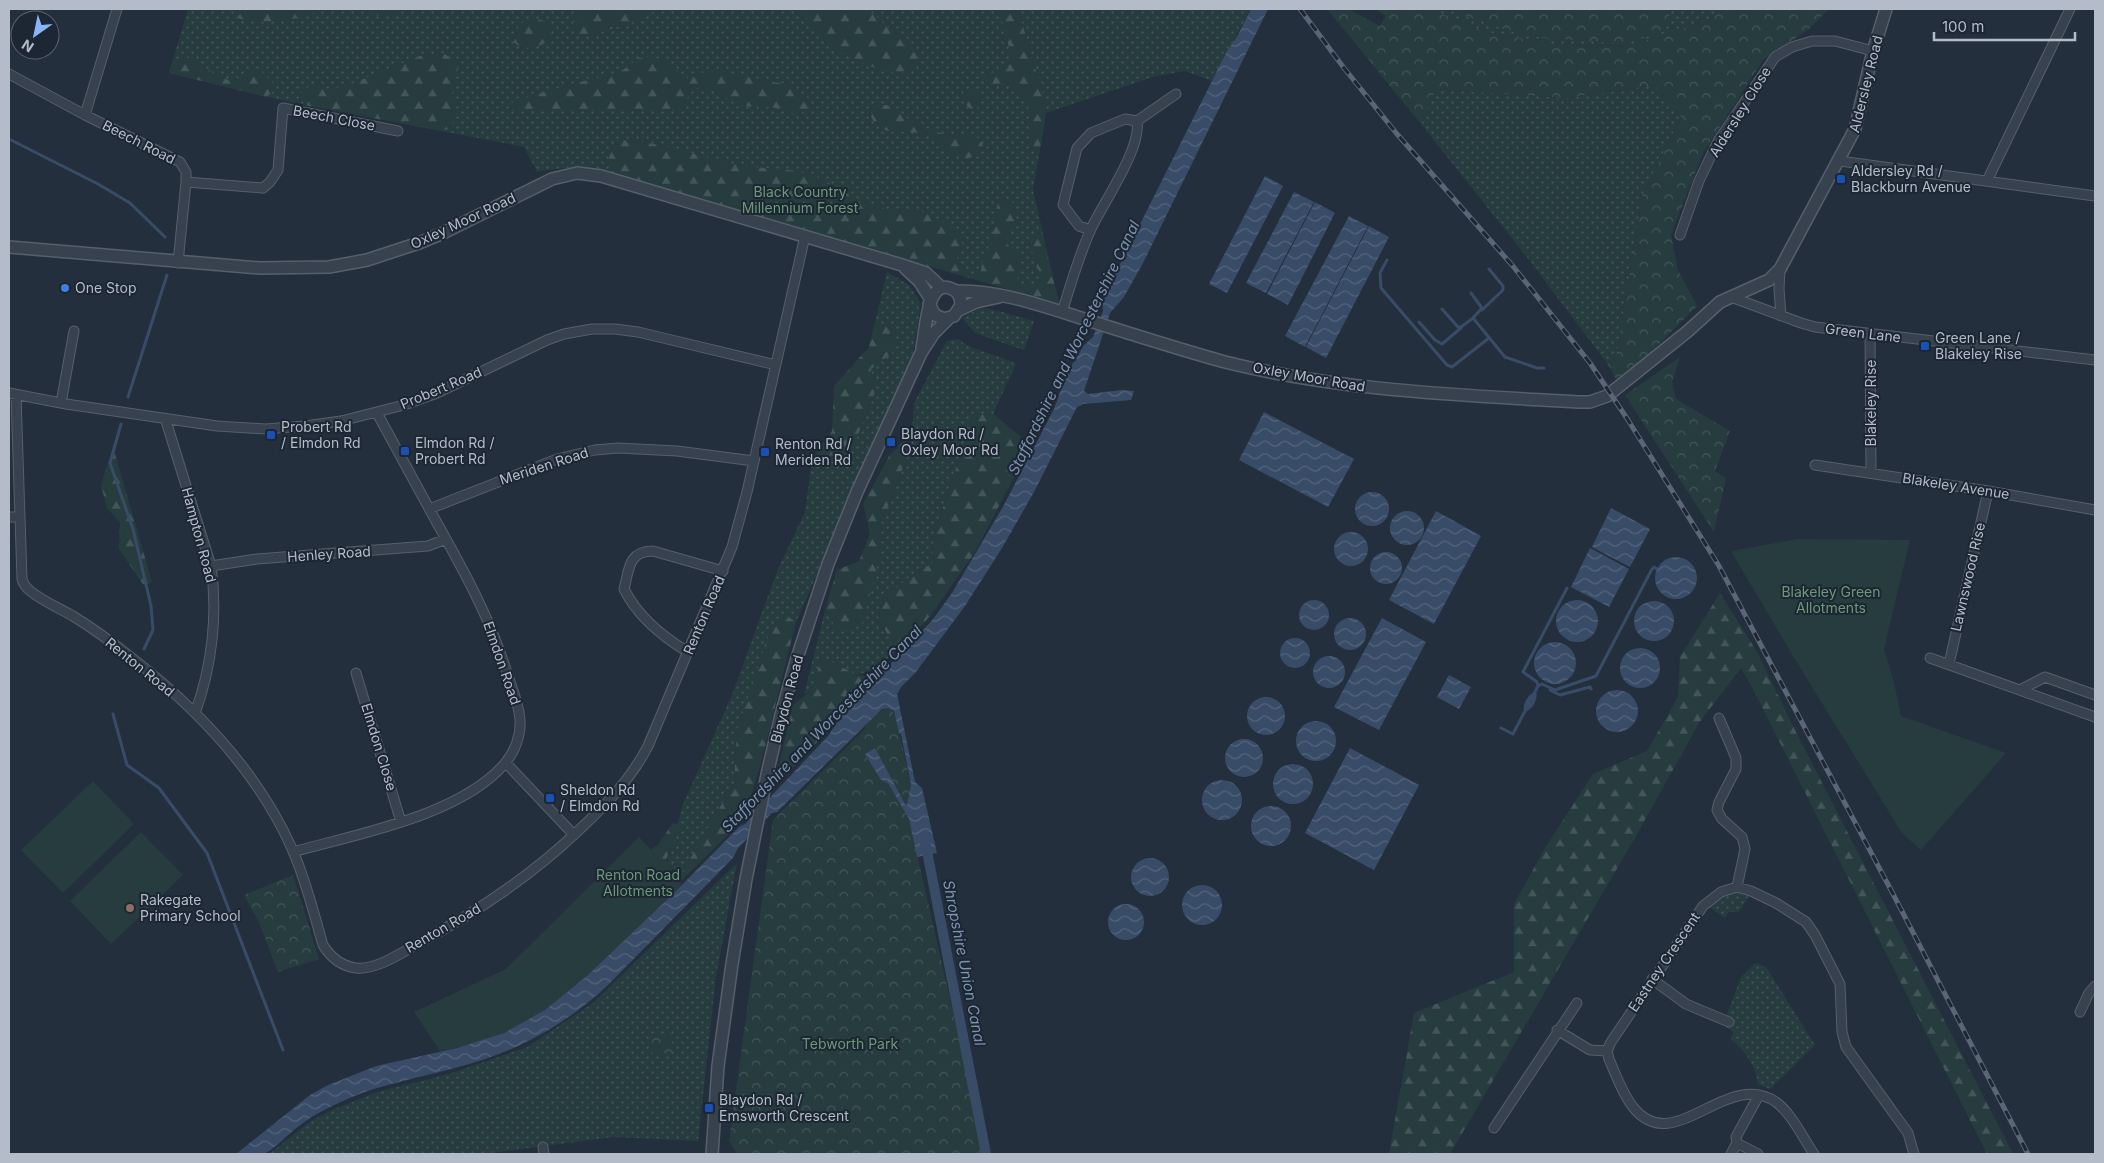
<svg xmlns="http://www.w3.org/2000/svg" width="2104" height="1163" font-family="Inter,sans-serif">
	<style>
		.grass { fill: url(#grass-dots) }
		.forest { fill: url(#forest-firs) }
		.park { fill: url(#park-crowns) }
		.garden { fill: #263c3f }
		.water { fill: url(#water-waves) }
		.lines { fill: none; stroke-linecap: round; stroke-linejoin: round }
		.stream { stroke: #394c67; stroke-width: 3 }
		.canal { stroke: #394c67; stroke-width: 10 }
		.minor-casing { stroke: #565f6c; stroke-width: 11 }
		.tertiary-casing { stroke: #565f6c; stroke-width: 14 }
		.minor { stroke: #38414e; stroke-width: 9 }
		.tertiary { stroke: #38414e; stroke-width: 11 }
		.rail-casing { stroke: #5a6575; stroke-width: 5 }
		.rail { stroke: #1d2633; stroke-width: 3; stroke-dasharray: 9; stroke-linecap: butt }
		.transit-dot { fill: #1a4fb4; stroke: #1d2633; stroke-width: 2 }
		.shop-dot { fill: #3f7fe0; stroke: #1d2633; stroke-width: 2 }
		.education-dot { fill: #8d6e63; stroke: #1d2633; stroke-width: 2 }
		.labels { text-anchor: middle; stroke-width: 4; stroke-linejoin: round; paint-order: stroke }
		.street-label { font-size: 14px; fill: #b4bcc9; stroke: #1d2633 }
		.poi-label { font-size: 14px; fill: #b4bcc9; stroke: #1d2633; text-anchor: start }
		.park-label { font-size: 14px; fill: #6b9a76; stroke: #1d2633 }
		.water-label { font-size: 15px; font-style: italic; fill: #7c92b1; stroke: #1d2633 }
	</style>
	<defs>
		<pattern id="grass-dots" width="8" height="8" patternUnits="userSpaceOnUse" patternTransform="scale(1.25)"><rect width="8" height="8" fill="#263c3f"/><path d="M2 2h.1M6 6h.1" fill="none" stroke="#435659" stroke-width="1.8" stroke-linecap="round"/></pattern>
		<pattern id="forest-firs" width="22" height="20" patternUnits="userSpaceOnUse" patternTransform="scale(1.25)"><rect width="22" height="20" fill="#263c3f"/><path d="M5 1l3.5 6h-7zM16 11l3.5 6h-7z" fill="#435659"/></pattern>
		<pattern id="park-crowns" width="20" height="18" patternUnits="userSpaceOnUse" patternTransform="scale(1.25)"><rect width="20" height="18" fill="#263c3f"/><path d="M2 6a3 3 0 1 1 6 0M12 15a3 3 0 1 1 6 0" fill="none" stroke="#435659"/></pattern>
		<pattern id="water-waves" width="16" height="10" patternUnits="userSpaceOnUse" patternTransform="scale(1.25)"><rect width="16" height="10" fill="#394c67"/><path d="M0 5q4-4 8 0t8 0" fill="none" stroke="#53647b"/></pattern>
	</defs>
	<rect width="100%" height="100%" fill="#242f3e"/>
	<path class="grass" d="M188 9H1011L1044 98 1018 9H1250C1239 34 1224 56 1212 81L1185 71 1153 77 1046 113 1033 190 1059 304 587 167 564 168 537 172 524 147 281 100 169 73Z
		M1430 9H1725L1709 20 1629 46 1552 44 1487 32Z
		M1655 85 1681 117 1642 196 1616 358 1607 363 1526 256 1421 124 1436 89 1566 98Z
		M887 272 909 285 921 304 912 357 796 622 787 616 737 730 734 783 683 871 676 872 667 863 683 804 732 695 778 569 805 512 812 459 851 452 875 392 871 369 894 327 875 322Z
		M980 308 999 311 1034 321 1024 350 975 333 962 318Z
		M958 339C975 352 997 354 1016 364L993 414H974L934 534 932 563 907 579 883 600 878 617 896 650 878 668 857 675 822 657 811 691 804 695 825 610 839 632 878 564 882 522 911 447 914 403 947 341Z
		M737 863 716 977 698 1141 614 1137 482 1154H269L311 1121 332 1110 377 1092 449 1074 527 1047 593 1003Z
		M1737 892 1749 896 1739 912H1729L1725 918 1709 907 1723 895Z
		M1755 963 1766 967 1815 1045 1770 1089 1758 1084C1756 1066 1745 1050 1730 1039L1734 1032 1723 1025 1741 977Z"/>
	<path class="forest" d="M234 9H321C303 20 258 26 238 18Z
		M367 9H406C392 14 380 22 367 9Z
		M584 9H656C647 21 605 30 590 35L581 36 576 33 573 21Z
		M798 9H868L918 55V65C914 69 911 73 905 73 889 75 856 62 842 53 825 41 813 23 798 9Z
		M999 9H1018L1047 109 1039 154 1034 152C1025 125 1041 110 1012 88 1004 82 999 82 991 88L985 85 984 80 986 75 1003 69 1012 59Z
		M533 18 548 22C557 45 538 47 521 48L514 42C515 30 520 20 533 18Z
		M442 53 456 60 458 68 452 95 457 116 449 129 441 131 304 105 302 97V91L312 85 329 89 346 86 420 56Z
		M183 57C209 59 223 99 250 68L259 69 274 84C274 91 272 94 266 97L169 73 172 62Z
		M650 57C666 59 673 69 686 78L705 72 721 71 768 82 784 83 807 97 809 104C802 121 790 111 776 108 765 106 753 108 741 105 728 101 712 86 698 88 689 89 687 102 682 108L670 111 633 110 510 111 509 106 513 102 564 86 620 72 639 58Z
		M968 90C976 92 980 96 981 104L975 110 969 108 962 100 963 92Z
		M887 105C904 118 927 131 949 135 957 136 965 134 973 134L982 142 983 147C979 154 972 159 964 158 948 156 937 139 923 134 907 129 879 139 871 116 874 106 877 106 887 105Z
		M622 140C660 142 695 155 733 164 759 170 785 166 811 175 833 183 850 197 872 205 879 207 887 210 894 211 902 213 912 209 920 211 926 213 959 230 963 234 964 245 957 254 956 265L962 270 976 275 981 271 983 256 992 242 998 202 1004 199 1011 200C1022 216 1011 228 1007 244L1018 255 1021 261 1017 282C1027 289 1035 287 1041 276 1034 257 1024 243 1041 228L1059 304 618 175 612 166 609 157 616 144Z
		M875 322 894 327 896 350 871 369 875 392 851 452 812 459 832 431 834 386 869 347Z
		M974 414H993L1031 445 973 555 931 615 899 651 896 650 878 617 883 600 907 579 932 563 934 535Z
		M905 440 911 447 882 522 878 564 862 625 839 632 825 610 837 570 859 561 870 534 863 504 889 456Z
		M113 447 152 582 144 586 119 549 120 523 107 508 101 485Z
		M1720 593 1757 652 1797 734 2013 1154H1987L1752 687 1741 668 1699 723 1636 836 1450 1154H1389L1414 1013 1514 972V904L1545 848 1593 774 1647 751 1678 697 1680 657Z
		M787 616 796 622 764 751 745 818 669 893 648 851 657 846 673 823 679 825 678 832 666 860 674 874 683 871 734 783 737 730 770 630Z
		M822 657 857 675 869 676 824 735 774 786 793 705 811 691Z"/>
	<path class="park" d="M1327 9H1348L1380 26 1386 16 1375 9H1430L1487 32 1552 44 1629 46 1709 20 1725 9H1829L1809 29 1763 60 1703 153 1671 235 1678 270 1697 306 1636 367 1618 382 1607 363 1616 358 1642 196 1681 117 1655 85 1566 98 1436 89 1421 124Z
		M1444 9H1671L1665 31 1623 44 1525 36Z
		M1680 357 1672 382 1676 399 1730 431 1715 471 1726 478 1714 532 1625 395Z
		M888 708 891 709 895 715 911 784 907 805 905 804 874 749 865 754 881 779 888 783 909 819 969 1083 982 1154H737L729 1141 773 820 864 730C868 721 878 710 888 708Z
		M293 875 319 959 278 972 258 920 244 895Z
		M670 1031 674 1051 653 1057 651 1038Z"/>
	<path class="garden" d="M1798 539 1910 540 1884 649 1894 682 1901 716 2006 753 1921 850 1902 833 1796 661 1731 551Z
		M93 781 134 824 63 893 21 850Z
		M141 832 183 875 111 944 70 901Z
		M639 837 682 884 672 895C622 943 568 1007 503 1033 483 1041 461 1047 440 1051L414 1012 506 969Z"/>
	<path class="water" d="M1251 9H1268L1143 263 1124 297 1110 313 1084 391 1088 394 1122 390 1134 391 1131 400 1083 404 1077 407 1034 492 1002 548 965 606 916 672 901 687 897 694 915 782 922 788 937 853 917 857 909 819 888 783 881 780 865 754 875 748 905 804 907 805 911 784 901 734 899 733 894 711 888 708 882 709 777 812 772 813 738 848 733 858 607 986C567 1023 522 1049 469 1064 427 1077 385 1082 345 1100 329 1107 313 1115 299 1126 290 1132 272 1152 263 1154 255 1156 245 1154 236 1154L310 1095 326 1086 376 1066 457 1048 504 1033 545 1010 587 976 672 895 740 826 745 824 828 736 861 687 901 655 934 618 952 593 1004 505 1054 409 1067 373 1084 345 1093 337 1103 311 1102 300 1227 51 1238 35Z
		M1265 176 1283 186 1227 293 1209 284Z
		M1294 192 1314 202 1266 293 1246 283Z
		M1315 202 1335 213 1288 305 1267 294Z
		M1349 216 1368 226 1305 347 1285 336Z
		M1369 226 1389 237 1326 358 1306 347Z
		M1264 412 1354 459 1328 507 1239 460Z
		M1355 509a17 17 0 1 1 34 0a17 17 0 1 1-34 0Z
		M1611 508 1650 529 1630 567 1592 547Z
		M1436 511 1481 536 1434 624 1389 600Z
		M1390 528a17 17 0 1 1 34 0a17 17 0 1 1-34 0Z
		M1334 549a17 17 0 1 1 34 0a17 17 0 1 1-34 0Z
		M1590 548 1629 569 1609 607 1571 587Z
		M1370 568a16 16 0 1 1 32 0a16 16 0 1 1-32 0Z
		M1655 578a21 21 0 1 1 42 0a21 21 0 1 1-42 0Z
		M1299 615a15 15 0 1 1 30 0a15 15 0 1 1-30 0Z
		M1556 621a21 21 0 1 1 42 0a21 21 0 1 1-42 0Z
		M1634 621a20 20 0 1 1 40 0a20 20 0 1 1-40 0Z
		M1382 618 1426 642 1379 730 1334 707Z
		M1334 634a16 16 0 1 1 32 0a16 16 0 1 1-32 0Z
		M1280 653a15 15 0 1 1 30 0a15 15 0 1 1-30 0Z
		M1534 663a21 21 0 1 1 42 0a21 21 0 1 1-42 0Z
		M1620 668a20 20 0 1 1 40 0a20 20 0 1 1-40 0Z
		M1313 672a16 16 0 1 1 32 0a16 16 0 1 1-32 0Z
		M1449 675 1471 687 1459 709 1437 697Z
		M1596 711a21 21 0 1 1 42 0a21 21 0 1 1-42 0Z
		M1247 716a19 19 0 1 1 38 0a19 19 0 1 1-38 0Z
		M1296 741a20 20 0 1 1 40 0a20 20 0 1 1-40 0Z
		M1225 758a19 19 0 1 1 38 0a19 19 0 1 1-38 0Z
		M1350 748 1419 785 1374 870 1305 833Z
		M1273 784a20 20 0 1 1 40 0a20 20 0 1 1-40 0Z
		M1202 800a20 20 0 1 1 40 0a20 20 0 1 1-40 0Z
		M1251 826a20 20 0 1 1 40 0a20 20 0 1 1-40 0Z
		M1131 877a19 19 0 1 1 38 0a19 19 0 1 1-38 0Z
		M1182 905a20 20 0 1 1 40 0a20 20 0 1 1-40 0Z
		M1108 922a18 18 0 1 1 36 0a18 18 0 1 1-36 0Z"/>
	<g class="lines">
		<path class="stream" d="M9 139 98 184 130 203 165 237
			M1387 260 1380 273 1381 288 1447 365 1452 367 1489 338
			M1471 293 1482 308 1473 318
			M1442 309 1458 327H1461L1473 318 1505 357 1537 368H1544
			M1482 310 1503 290V286L1489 269
			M1419 322 1435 340 1442 344 1461 328
			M128 397 167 275
			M121 424 110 463 133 529 151 606 153 630 144 649
			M1538 686 1542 684 1555 690 1596 676 1652 569 1654 567 1657 569
			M1550 690 1560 695 1590 687 1591 689
			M1525 710C1525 703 1529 696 1535 693
			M1526 710C1532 707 1536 699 1535 693
			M113 714 127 765 159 788 207 853 283 1050
			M1501 728 1513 734 1538 686 1537 682 1523 672 1567 588"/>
		<path class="canal" d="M925 841 986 1154"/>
		<g class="minor-casing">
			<path id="minor" d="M9 74 85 115 180 162 186 172V182L178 263
				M85 115 117 9
				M1137 121 1176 94
				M1840 161 2095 196
				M1987 181 2070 9
				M186 182 263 188 270 182 278 170 283 108 398 131
				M1680 235 1699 181 1718 141 1775 57 1792 47 1812 41H1835L1873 51
				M1780 269 1779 289 1781 316
				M1731 297 1801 323 1815 327 2095 360
				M1062 312C1071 284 1079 255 1091 229 1103 203 1142 148 1137 121L1125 119 1091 133 1077 148 1063 205 1079 226 1090 230
				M1870 334 1871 472
				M9 393 66 404 217 426 266 429 305 426 341 421 404 405 437 393 547 340 564 334 592 329H615L638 332 776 365
				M16 395 22 579C23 583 25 586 28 589 40 600 59 608 73 616 94 629 113 643 132 658 199 710 259 773 293 851 306 881 314 914 323 945 331 958 341 966 356 968 377 970 401 953 419 943 477 912 531 876 579 830 606 805 631 779 648 746L732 547 747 492 805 236
				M61 403 74 331
				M165 418 211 566C218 614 212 667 195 713
				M1815 465 1988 491 2095 510
				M429 509 557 459 595 450 618 448 677 451 754 461
				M9 517H19
				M211 566 257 559 428 546 446 539
				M688 652C663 637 637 615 624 589 629 570 628 551 653 551L723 571
				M1930 658 2095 717
				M1949 664 1988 491
				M356 673 401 822
				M2020 690 2045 677 2095 695
				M1719 718 1736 758V769L1719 802 1717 810 1722 819 1742 837 1745 849 1737 887
				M506 763 574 835
				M293 852C357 834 463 815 506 762 515 751 521 735 520 720 519 704 512 688 507 673 491 620 464 571 437 523 417 486 397 450 377 413
				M1652 979 1686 1004 1729 1022
				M2080 1012 2089 993 2095 986
				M1557 1030 1590 1050 1607 1051
				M1494 1128 1577 1003
				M1737 1143 1758 1154
				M543 1147 544 1154
				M1731 1154 1737 1143 1736 1137 1759 1095
				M1814 1154C1803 1138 1792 1114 1776 1102 1726 1068 1674 1159 1633 1107 1622 1093 1616 1075 1609 1059L1607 1051 1611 1042 1703 906 1721 892 1737 887 1751 891 1776 903 1806 922 1815 935 1840 984 1842 1032 1846 1047 1908 1133 1914 1154"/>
		</g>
		<g class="tertiary-casing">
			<path id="tertiary" d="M9 247 260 268 329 267 367 260 419 243 441 234 552 179 577 173 601 176 902 265 926 273 942 288
				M905 268 919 281 930 298
				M955 291C999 290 1043 306 1084 319 1131 334 1178 349 1225 362 1340 391 1460 395 1578 402H1590L1607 396 1688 331 1720 302 1769 280 1780 269 1855 129 1873 51 1886 9
				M959 310 976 302 999 297
				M922 347C926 332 926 277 952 289 959 292 961 298 961 305L954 316 944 319 935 315 929 304
				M712 1154 718 1066 732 964 746 879 768 770 781 715 797 658 828 564 857 492 921 353 934 333 948 319"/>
		</g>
		<use href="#minor" class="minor"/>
		<use href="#tertiary" class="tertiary"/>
		<g class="rail-casing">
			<path id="rail" d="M1300 9 1344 68 1397 134 1512 265 1590 363 1628 420 1719 566 1892 892 2028 1154"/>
		</g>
		<use href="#rail" class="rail"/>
	</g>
	<g class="transit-dot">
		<rect x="1836" y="174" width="10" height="10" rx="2.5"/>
		<rect x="1920" y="341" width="10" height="10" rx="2.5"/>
		<rect x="266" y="430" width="10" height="10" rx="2.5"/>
		<rect x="886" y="437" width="10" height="10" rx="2.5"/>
		<rect x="400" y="446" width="10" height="10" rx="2.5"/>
		<rect x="760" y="447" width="10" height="10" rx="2.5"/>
		<rect x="545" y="793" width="10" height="10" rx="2.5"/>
		<rect x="704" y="1103" width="10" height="10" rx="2.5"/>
	</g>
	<circle class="shop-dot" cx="65" cy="288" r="5"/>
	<circle class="education-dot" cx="130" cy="908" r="5"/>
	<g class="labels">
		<g class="street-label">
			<text transform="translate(1866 84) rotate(-76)" y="5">Aldersley Road</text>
			<text transform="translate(1740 112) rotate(-58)" y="5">Aldersley Close</text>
			<text transform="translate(334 118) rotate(11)" y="5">Beech Close</text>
			<text transform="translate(139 142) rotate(27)" y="5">Beech Road</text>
			<text transform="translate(463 221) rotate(-25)" y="5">Oxley Moor Road</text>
			<text transform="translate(1863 333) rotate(7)" y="5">Green Lane</text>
			<text transform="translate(1309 377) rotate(10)" y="5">Oxley Moor Road</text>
			<text transform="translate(441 388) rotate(-23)" y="5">Probert Road</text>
			<text transform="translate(1871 403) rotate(-90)" y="5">Blakeley Rise</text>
			<text transform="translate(544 466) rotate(-18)" y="5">Meriden Road</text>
			<text transform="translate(1956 486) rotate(9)" y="5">Blakeley Avenue</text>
			<text transform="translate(199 535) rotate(75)" y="5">Hampton Road</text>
			<text transform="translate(329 554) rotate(-4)" y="5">Henley Road</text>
			<text transform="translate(1968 577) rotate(-77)" y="5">Lawnswood Rise</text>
			<text transform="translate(704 615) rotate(-67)" y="5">Renton Road</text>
			<text transform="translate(502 663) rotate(71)" y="5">Elmdon Road</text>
			<text transform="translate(140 667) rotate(39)" y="5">Renton Road</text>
			<text transform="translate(787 699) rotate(-75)" y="5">Blaydon Road</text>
			<text transform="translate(379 747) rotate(73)" y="5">Elmdon Close</text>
			<text transform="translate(443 928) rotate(-30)" y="5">Renton Road</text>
			<text transform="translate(1664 962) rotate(-56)" y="5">Eastney Crescent</text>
		</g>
		<g class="poi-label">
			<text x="1851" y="176">Aldersley Rd /<tspan x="1851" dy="16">Blackburn Avenue</tspan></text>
			<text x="75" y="293">One Stop</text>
			<text x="1935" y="343">Green Lane /<tspan x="1935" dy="16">Blakeley Rise</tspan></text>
			<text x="281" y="432">Probert Rd<tspan x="281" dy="16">/ Elmdon Rd</tspan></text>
			<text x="901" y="439">Blaydon Rd /<tspan x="901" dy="16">Oxley Moor Rd</tspan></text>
			<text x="415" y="448">Elmdon Rd /<tspan x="415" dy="16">Probert Rd</tspan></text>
			<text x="775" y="449">Renton Rd /<tspan x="775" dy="16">Meriden Rd</tspan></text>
			<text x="560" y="795">Sheldon Rd<tspan x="560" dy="16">/ Elmdon Rd</tspan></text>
			<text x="140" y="905">Rakegate<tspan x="140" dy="16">Primary School</tspan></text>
			<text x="719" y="1105">Blaydon Rd /<tspan x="719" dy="16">Emsworth Crescent</tspan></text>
		</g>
		<g class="park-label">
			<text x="800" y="197">Black Country<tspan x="800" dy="16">Millennium Forest</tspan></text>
			<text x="1831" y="597">Blakeley Green<tspan x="1831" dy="16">Allotments</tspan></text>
			<text x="638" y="880">Renton Road<tspan x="638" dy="16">Allotments</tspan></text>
			<text x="850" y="1049">Tebworth Park</text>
		</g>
		<g class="water-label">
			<text transform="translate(1074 348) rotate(-64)" y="5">Staffordshire and Worcestershire Canal</text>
			<text transform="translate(822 729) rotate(-46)" y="5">Staffordshire and Worcestershire Canal</text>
			<text transform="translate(964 963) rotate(79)" y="5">Shropshire Union Canal</text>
		</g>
	</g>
	<rect width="2104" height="1163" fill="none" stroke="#b4bcc9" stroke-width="20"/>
	<g transform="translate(35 35) rotate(213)"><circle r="24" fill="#1d2633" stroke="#59626f"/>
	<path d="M0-4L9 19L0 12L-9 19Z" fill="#8ab4f8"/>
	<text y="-8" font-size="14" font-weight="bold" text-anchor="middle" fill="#b4bcc9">N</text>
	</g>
	<path d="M1934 32v8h141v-8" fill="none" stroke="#b4bcc9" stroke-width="2.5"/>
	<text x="1942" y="32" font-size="15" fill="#b4bcc9" stroke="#1d2633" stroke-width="4" paint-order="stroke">100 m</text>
</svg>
